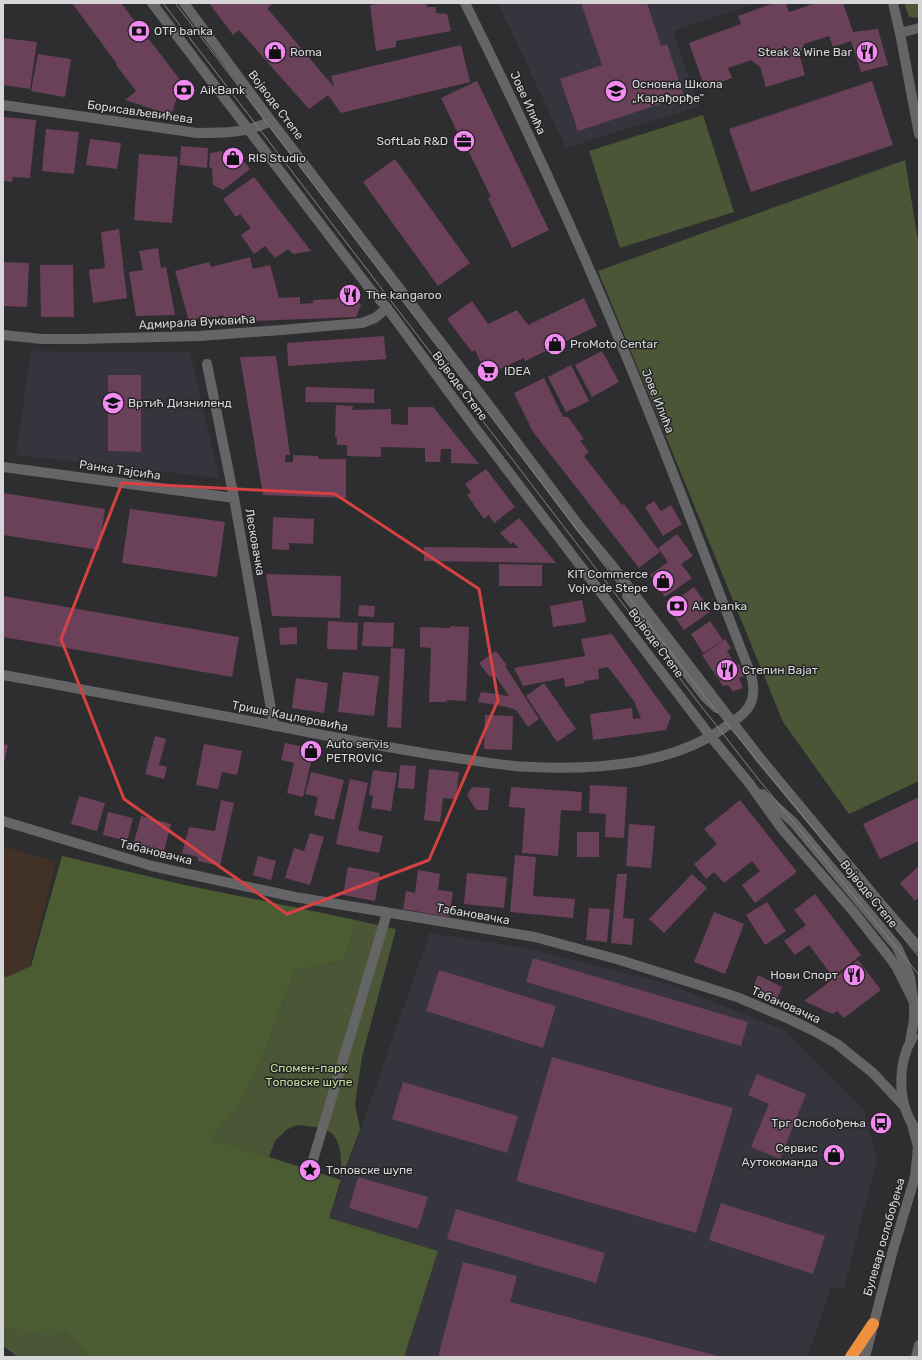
<svg xmlns="http://www.w3.org/2000/svg" width="922" height="1360" font-family="Rubik,sans-serif">
	<style>
		.built { fill: #36343c }
		.industrial { fill: #423226 }
		.green { fill: #4a5636 }
		.forest { fill: #4c5c32 }
		.building { fill: #6a4159 }
		.lines { fill: none; stroke-linecap: round; stroke-linejoin: round }
		.street { stroke: #656467; stroke-width: 10 }
		.secondary { stroke: #656467; stroke-width: 10 }
		.highway { stroke: #ef9041; stroke-width: 12 }
		.tram { stroke: #828284; stroke-width: 1 }
		.marked { fill: none; stroke: #d64242; stroke-width: 3; stroke-linejoin: round }
		.labels { text-anchor: middle; stroke-width: 3; stroke-linejoin: round; paint-order: stroke }
		.poi-label { font-size: 12px; fill: #d6d5d7; stroke: #242426; text-anchor: start }
		.street-label { font-size: 12px; fill: #d6d5d7; stroke: #242426 }
		.park-label { font-size: 12px; fill: #c1dd97; stroke: #242426 }
	</style>
	<rect width="100%" height="100%" fill="#2e2e30"/>
	<path class="built" d="M498 3H756L673 31 699 106 566 148Z
		M31 351 190 352 219 478 16 455Z
		M430 933 530 949 668 984 784 1030 863 1109 877 1159 844 1288H831L807 1357H404L438 1251 329 1218Z"/>
	<path class="industrial" d="M3 846 56 862 25 983 3 989Z"/>
	<path class="green" d="M904 3H919V18L909 17Z
		M703 115 734 212 620 248 589 151Z
		M905 160 919 247V781L849 814 783 722 598 271Z
		M356 920 396 929 362 1057 355 1104 360 1129 341 1180C341 1161 344 1136 323 1128L297 1125 286 1130 275 1141 269 1157 212 1139 245 1096 262 1059 295 971 345 960Z
		M3 1325 64 1328 89 1357H18L3 1346Z"/>
	<path class="forest" d="M62 856 185 885 356 920 345 960 295 971 262 1059 245 1096 212 1139 341 1180 329 1218 438 1251 404 1357H89L65 1329 53 1336 3 1326V976L7 977 31 966Z"/>
	<path class="building" d="M72 3H121L188 90 177 98 171 115 125 100 136 91 116 65 117 64Z
		M209 3H274L267 8 334 87 331 76 461 45 470 82 341 113 328 95 309 109 239 30 233 35Z
		M385 3H427V7H436V13L447 14 451 31 396 41V47L376 51 370 5Z
		M581 3H647L661 46 667 44 684 96 578 131 560 79 602 65Z
		M774 3H786L789 12 816 3H843L853 32 878 29 888 65 861 72 851 41 833 47 829 36 804 44 800 57 805 75 766 87 760 67 751 60 728 68 732 78 705 88 689 43 741 24 738 16Z
		M3 38 37 42 30 89 3 85Z
		M38 54 71 59 65 97 31 91Z
		M477 81 549 230 512 248 488 198 491 197 468 150H466L441 98Z
		M872 81 893 145 751 192 729 129Z
		M3 117 36 120 30 178 13 177 12 182 3 181Z
		M46 129 79 132 74 174 42 171Z
		M90 139 121 143 117 169 86 165Z
		M181 146 208 148 207 168 180 165Z
		M222 151 241 158 250 169 223 190 213 185 212 168 209 167 210 153Z
		M139 154 178 157 172 223 134 220Z
		M395 159 470 263 438 286 363 182Z
		M254 177 267 194 236 217 223 199Z
		M267 194 311 251 293 254 288 249 275 258 265 246 254 254 241 235 251 228 240 214Z
		M119 229 127 298 93 303 89 270 105 268 101 232Z
		M158 248 161 268 166 267 175 315 136 316 129 272 143 270 139 251Z
		M250 257 253 269 270 265 279 298 300 297V304L313 303V300L336 299 346 288 361 305 356 317 225 322 223 315 213 318 212 316 203 319 202 317 189 321 175 271 209 262 211 267Z
		M3 262 29 263 27 307 3 306Z
		M40 265H73L74 317H41Z
		M584 298 597 326 525 361 524 358 487 375 475 350 472 352 447 319 472 301 488 324 517 310 528 325Z
		M384 336 386 359 288 366 287 343Z
		M602 351 619 382 592 397 575 365Z
		M276 356 290 455H286L285 462H293V455L318 456V459H346V498L263 495 240 357Z
		M571 365 589 401 566 412 548 377Z
		M108 375H141V452L108 451Z
		M544 378 563 417H568L584 439 580 441 589 452 584 456 622 505 624 504 660 552 639 568 533 432 514 393Z
		M306 387 374 389V403L305 402Z
		M336 405 353 406 352 410 391 409V424L408 425V407H433L479 464 451 463V449H441L440 462H425V448L381 447V457L347 456V445H337V437H335Z
		M486 469 515 507 494 523 489 515 484 519 467 495 471 492 465 484Z
		M3 493 105 509 99 550 3 535Z
		M654 501 661 511 671 505 682 524 663 536 645 507Z
		M130 509 225 522 217 577 122 563Z
		M273 517 314 519 313 544 289 543V550L272 549Z
		M519 518 556 563 424 561V547L519 548 513 542 511 544 500 533Z
		M677 534 693 556 681 564 692 578 665 597 650 575 668 562 658 548Z
		M499 564 542 565V586H499Z
		M266 574 341 576 340 618 272 616Z
		M694 587 711 611 684 630 667 606Z
		M3 596 239 637 232 677 3 637Z
		M582 600 586 622 553 627 550 606Z
		M359 605 375 606 374 617 358 616Z
		M328 621 358 623 357 650 327 649Z
		M710 621 723 640 703 653 691 634Z
		M364 622 394 623 393 647 362 646Z
		M450 626 469 627 466 701 447 700V702H429L431 648 420 647V627L450 628Z
		M297 627V644L280 645 279 628Z
		M612 634 652 691 671 717 666 730 593 740 590 714 632 708 633 719 641 718 634 701 608 667 598 669 599 679 584 681 585 683 565 687 564 678 523 686 514 668 585 656 581 639Z
		M725 639 731 648 727 651 733 661 739 664 744 676 739 678 743 688 733 691 728 685 723 686 702 655Z
		M391 648 405 649 401 728 387 727Z
		M496 651 507 665 505 666 539 719 528 727 516 710 507 707 478 702 481 692 509 696 494 674 490 677 479 663Z
		M343 672 379 676 374 716 338 712Z
		M296 678 328 683 324 713 292 708Z
		M544 683 576 729 557 742 526 696Z
		M485 715 513 716 512 750 484 749Z
		M155 736 166 739 159 765 167 767 164 779 145 774Z
		M285 743 314 749 303 797 287 793 294 763 281 760Z
		M3 744 8 745 4 763H3Z
		M204 744 242 751 237 775 222 772 218 789 196 785Z
		M400 765 416 766 414 789 398 788Z
		M429 769 459 772 456 799 443 798 440 822 424 820Z
		M373 770 397 773 391 811 371 808 373 796 369 795Z
		M311 772 344 780 334 820 314 815 318 797 305 794Z
		M350 779 368 783 358 830 383 836 379 853 336 844Z
		M590 785 627 787 624 838 605 837 606 814 589 813Z
		M472 787 490 788 488 810H476L467 795Z
		M511 787 582 792 581 811 561 810 558 856 522 853 525 808 509 807Z
		M79 796 105 803 97 831 71 824Z
		M919 797V841L880 859 863 824Z
		M221 800 234 803 220 866 198 861V857L182 853 189 827 215 831Z
		M740 800 797 872 755 903 742 885 760 871 752 861 724 883 714 872 706 879 694 864 717 844 704 829Z
		M108 812 133 818 127 841 103 835Z
		M141 816 171 824 163 854 133 846Z
		M629 824 655 826 651 868 626 866Z
		M577 832H599V857H577Z
		M310 833 324 837 310 885 285 878 294 848 304 851Z
		M515 855 536 857 533 896 575 899 573 918 510 912Z
		M258 856 276 861 271 880 253 875Z
		M919 866V897L915 901 900 883Z
		M348 867 380 873 375 901 343 895Z
		M418 870 440 874 438 890 453 892 449 917 403 909 406 891 415 893Z
		M467 873 507 877 504 908 464 904Z
		M617 874H627L623 918 634 919 632 945 611 943Z
		M692 874 707 888 664 933 649 919Z
		M815 894 861 955 833 977 809 945 795 955 784 941 806 925 794 910Z
		M767 902 786 931 765 945 746 915Z
		M589 908 610 909 607 942 586 940Z
		M714 912 744 924 725 974 694 962Z
		M533 958 748 1022 741 1046 526 982Z
		M858 960 881 990 844 1018 837 1011 833 1014 804 1001Z
		M439 970 556 1006 543 1048 426 1011Z
		M758 975 782 987 777 999 753 987Z
		M552 1057 733 1108 696 1233 516 1181Z
		M757 1074 806 1094 780 1159 751 1147 769 1104 748 1095Z
		M403 1082 518 1116 507 1153 392 1119Z
		M358 1177 428 1197 418 1229 349 1208Z
		M721 1203 825 1236 813 1274 709 1240Z
		M456 1209 605 1253 596 1283 447 1239Z
		M463 1262 517 1276 510 1302 722 1357H438Z"/>
	<g class="lines">
		<path class="street" d="M465 3C507 87 547 173 585 259 645 396 697 536 751 675 757 696 752 710 732 722
			M3 105 197 133C225 133 246 133 271 121
			M3 335 42 339H81L199 336 281 330 362 323 375 318 387 308
			M207 364 234 498 274 726
			M3 467 234 498
			M310 1170 387 913"/>
		<path class="secondary" d="M152 3 370 289 387 308 476 429 711 737 749 783 782 829 853 911 890 958 897 968 913 1000
			M184 3 271 121 482 396 580 527 611 564 760 758 881 904 919 948
			M893 3 900 33 919 134
			M900 33 919 28
			M627 596 705 697 717 708
			M3 675C93 691 183 708 272 725 326 736 380 746 435 755 467 759 499 766 531 767 599 770 677 765 732 722
			M762 794 794 823 897 947 905 964 910 977 914 1005V1020L910 1042
			M3 821 152 866 295 897 535 937 620 960 737 997 789 1019 814 1031 837 1044 873 1073 905 1107
			M913 1037C897 1063 897 1103 915 1128
			M865 1357 893 1250 915 1177 918 1147 912 1124
			M916 1357 919 1345"/>
		<path class="highway" d="M851 1357 873 1324"/>
		<path class="tram" d="M163 3 698 702 759 780 919 975
			M175 3 705 697 919 957"/>
	</g>
	<path class="marked" d="M122 483 335 494 479 589 498 700 429 860 287 914 124 799 61 639Z"/>
	<defs>
		<g id="bank-disc" transform="scale(1.15)"><circle r="9.5" fill="#f28af2" stroke="#242426"/><path d="M-6-4H6V4H-6ZM0-2.3a2.3 2.3 0 1 0 0 4.6a2.3 2.3 0 1 0 0-4.6Z" fill="#111"/></g>
		<g id="shop-disc" transform="scale(1.15)"><circle r="9.5" fill="#f28af2" stroke="#242426"/><path d="M-5-2.5h2.3a2.7 3.5 0 0 1 5.4 0H5L5.5 6h-11ZM-1.5-2.5h3a1.5 2.3 0 0 0-3 0Z" fill="#111"/></g>
		<g id="restaurant-disc" transform="scale(1.15)"><circle r="9.5" fill="#f28af2" stroke="#242426"/><path d="M-5-6h1v4h1v-4h1v4h1v-4h1v5L-1.5 .5V6h-2V.5L-5-1ZM5-6V6H3V1.5H1.5Q1.5-4 5-6Z" fill="#111"/></g>
		<g id="school-disc" transform="scale(1.15)"><circle r="9.5" fill="#f28af2" stroke="#242426"/><path d="M0-5L7-2L0 1L-7-2ZM-4 1L0 2.5L4 1V4Q0 6-4 4Z" fill="#111"/></g>
		<g id="office-disc" transform="scale(1.15)"><circle r="9.5" fill="#f28af2" stroke="#242426"/><path d="M-6-3h4V-5.5h4V-3h4V5H-6ZM-1-4.5V-3h2v-1.5ZM-6 0V1H6V0Z" fill="#111"/></g>
		<g id="supermarket-disc" transform="scale(1.15)"><circle r="9.5" fill="#f28af2" stroke="#242426"/><path d="M-6-5.5h2.5l.6 2H6L4.5 2H-2.5L-4.4-4H-6ZM-1.5 3.2a1.3 1.3 0 1 0 .1 0ZM3 3.2a1.3 1.3 0 1 0 .1 0Z" fill="#111"/></g>
		<g id="bus-disc" transform="scale(1.15)"><circle r="9.5" fill="#f28af2" stroke="#242426"/><path d="M-5-6H5V4H4V6H2V4H-2V6H-4V4H-5ZM-3.5-4V0h7V-4ZM-3.5 1.2v1.5H-2V1.2ZM2 1.2v1.5H3.5V1.2Z" fill="#111"/></g>
		<g id="sight-disc" transform="scale(1.15)"><circle r="9.5" fill="#f28af2" stroke="#242426"/><path d="M0-6L1.8-2.2L6-1.7L2.9 1.2L3.7 5.4L0 3.3L-3.7 5.4L-2.9 1.2L-6-1.7L-1.8-2.2Z" fill="#111"/></g>
	</defs>
	<g fill-rule="evenodd">
		<use href="#bank-disc" x="139" y="31"/>
		<use href="#shop-disc" x="275" y="52"/>
		<use href="#restaurant-disc" x="867" y="52"/>
		<use href="#bank-disc" x="184" y="90"/>
		<use href="#school-disc" x="616" y="91"/>
		<use href="#office-disc" x="464" y="141"/>
		<use href="#shop-disc" x="233" y="158"/>
		<use href="#restaurant-disc" x="350" y="295"/>
		<use href="#shop-disc" x="555" y="344"/>
		<use href="#supermarket-disc" x="488" y="371"/>
		<use href="#school-disc" x="113" y="403"/>
		<use href="#shop-disc" x="663" y="581"/>
		<use href="#bank-disc" x="677" y="606"/>
		<use href="#restaurant-disc" x="727" y="670"/>
		<use href="#shop-disc" x="311" y="751"/>
		<use href="#restaurant-disc" x="854" y="975"/>
		<use href="#bus-disc" x="881" y="1123"/>
		<use href="#shop-disc" x="834" y="1155"/>
		<use href="#sight-disc" x="310" y="1170"/>
	</g>
	<g class="labels">
		<g class="poi-label">
			<text x="154" y="35">OTP banka</text>
			<text x="290" y="56">Roma</text>
			<text x="852" y="56" text-anchor="end">Steak &amp; Wine Bar</text>
			<text x="632" y="88">Основна Школа<tspan x="632" dy="14">„Карађорђе”</tspan></text>
			<text x="200" y="94">AikBank</text>
			<text x="448" y="145" text-anchor="end">SoftLab R&amp;D</text>
			<text x="248" y="162">RIS Studio</text>
			<text x="366" y="299">The kangaroo</text>
			<text x="570" y="348">ProMoto Centar</text>
			<text x="504" y="375">IDEA</text>
			<text x="128" y="407">Вртић Дизниленд</text>
			<text x="648" y="578" text-anchor="end">KIT Commerce<tspan x="648" dy="14">Vojvode Stepe</tspan></text>
			<text x="692" y="610">AIK banka</text>
			<text x="742" y="674">Степин Вајат</text>
			<text x="326" y="748">Auto servis<tspan x="326" dy="14">PETROVIC</tspan></text>
			<text x="838" y="979" text-anchor="end">Нови Спорт</text>
			<text x="866" y="1127" text-anchor="end">Трг Ослобођења</text>
			<text x="818" y="1152" text-anchor="end">Сервис<tspan x="818" dy="14">Аутокоманда</tspan></text>
			<text x="326" y="1174">Топовске шупе</text>
		</g>
		<g class="street-label">
			<text transform="translate(528 103) rotate(65)" y="4">Јове Илића</text>
			<text transform="translate(276 105) rotate(53)" y="4">Војводе Степе</text>
			<text transform="translate(140 112) rotate(8)" y="4">Борисављевићева</text>
			<text transform="translate(197 322) rotate(-3)" y="4">Адмирала Вуковића</text>
			<text transform="translate(460 386) rotate(53)" y="4">Војводе Степе</text>
			<text transform="translate(658 401) rotate(68)" y="4">Јове Илића</text>
			<text transform="translate(120 470) rotate(8)" y="4">Ранка Тајсића</text>
			<text transform="translate(255 542) rotate(80)" y="4">Лесковачка</text>
			<text transform="translate(656 643) rotate(53)" y="4">Војводе Степе</text>
			<text transform="translate(290 716) rotate(11)" y="4">Трише Кацлеровића</text>
			<text transform="translate(156 852) rotate(14)" y="4">Табановачка</text>
			<text transform="translate(869 894) rotate(51)" y="4">Војводе Степе</text>
			<text transform="translate(473 914) rotate(10)" y="4">Табановачка</text>
			<text transform="translate(786 1005) rotate(24)" y="4">Табановачка</text>
			<text transform="translate(884 1237) rotate(-74)" y="4">Булевар ослобођења</text>
		</g>
		<g class="park-label">
			<text x="309" y="1072">Спомен-парк<tspan x="309" dy="14">Топовске шупе</tspan></text>
		</g>
	</g>
	<rect width="922" height="1360" fill="none" stroke="#d6d5d7" stroke-width="8"/>
</svg>
